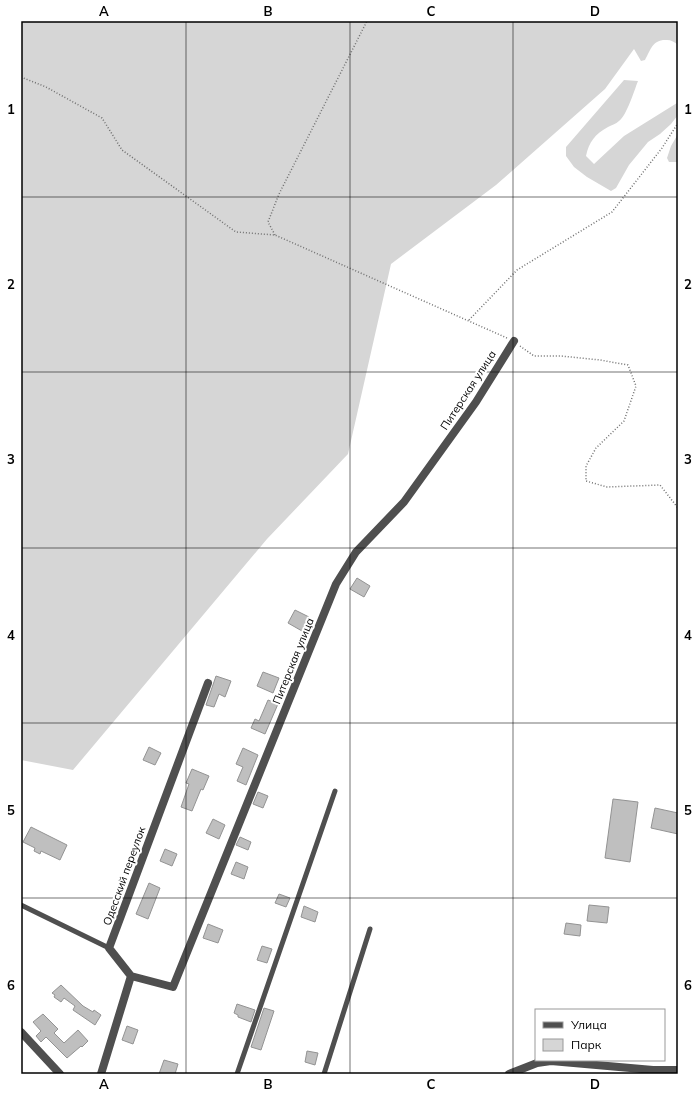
<svg xmlns="http://www.w3.org/2000/svg" width="699" height="1095" font-family="Mulish,sans-serif">
	<style>
		.green { fill: #d6d6d6 }
		.building { fill: #bfbfbf; stroke: #939393 }
		.lines { fill: none; stroke-linecap: round; stroke-linejoin: round }
		.path { stroke: #717171; stroke-width: 1.5; stroke-dasharray: 1 2; stroke-linecap: butt }
		.service { stroke: #4f4f4f; stroke-width: 5 }
		.minor { stroke: #4f4f4f; stroke-width: 8 }
		.grid { fill: none; stroke: #000; stroke-width: 1; stroke-opacity: 0.55 }
		.labels { text-anchor: middle; stroke-width: 4; stroke-linejoin: round; paint-order: stroke }
		.street-label { font-size: 11px; fill: #000; stroke: #fff }
		.neatline { fill: none; stroke: #000; stroke-width: 1.5 }
		.grid-label { font-size: 13px; text-anchor: middle; font-weight: bold; fill: #000 }
	</style>
	<rect width="100%" height="100%" fill="#fff"/>
	<path class="green" d="M21 21H678V45C675 42 671 40 667 40 653 39 651 49 645 60L641 61 634 49 605 89 496 185 391 264 348 454 267 539 73 770 21 760Z
		M624 80 638 81C634 91 627 115 619 121 616 124 611 125 608 127 595 134 589 142 586 156L594 164 624 136 677 103 678 100V115L671 124 660 134 648 142 629 165 616 188 611 191 587 177 574 167 566 156V147Z
		M678 134V162H669L667 158 671 146Z"/>
	<path class="building" d="M357 578 370 586 364 597 350 589Z
		M295 610 309 617 302 631 288 623Z
		M263 672 279 678 273 693 257 686Z
		M216 676 231 681 225 697 219 694 214 707 206 705Z
		M268 700 278 704 265 734 251 728 255 719 259 721Z
		M149 747 161 753 155 765 143 760Z
		M243 748 258 755 246 785 237 781 243 767 236 764Z
		M192 769 209 776 203 790 201 789 192 811 181 807 189 784 186 783Z
		M258 792 268 796 263 808 253 804Z
		M613 799 638 802 630 862 605 858Z
		M655 808 678 813V834L651 828Z
		M213 819 225 825 219 839 206 833Z
		M31 827 67 845 60 860 41 851 40 854 34 851 35 848 23 842Z
		M240 837 251 842 248 850 236 845Z
		M165 849 177 854 172 866 160 861Z
		M236 862 248 867 244 879 231 874Z
		M149 883 160 888 148 919 136 914Z
		M279 894 290 898 286 907 275 903Z
		M589 905 609 907 607 923 587 921Z
		M304 906 318 912 315 922 301 917Z
		M566 923 581 925 580 936 564 934Z
		M208 924 223 930 218 943 203 938Z
		M262 946 272 949 267 963 257 960Z
		M61 985 83 1006 93 1012 94 1010 101 1015 95 1025 73 1010 75 1006 64 998 61 1002 54 997 55 995 52 993Z
		M237 1004 255 1010 251 1022 238 1017V1015L234 1013Z
		M264 1008 274 1011 261 1050 251 1047Z
		M43 1014 58 1029 54 1033 64 1043 78 1030 88 1041 82 1047 81 1046 67 1058 46 1037 41 1042 36 1036 41 1031 33 1022Z
		M127 1026 138 1030 133 1044 122 1040Z
		M307 1051 318 1053 315 1065 305 1062Z
		M164 1060 178 1064 175 1074H159Z"/>
	<g class="lines">
		<path class="path" d="M21 77 46 87 102 118 122 150 236 232 275 235 507 338
			M275 235 268 222 279 194 367 21
			M469 320 517 270 612 212 662 148 678 123
			M520 346 534 356H561L600 360 628 365 636 386 624 421 596 448 586 466V481L607 487 660 485 678 508"/>
		<path class="service" d="M21 905 109 948
			M237 1074 335 791
			M324 1074 370 929"/>
		<path class="minor" d="M131 976 173 987 336 584 356 552 404 502 476 402 514 341
			M21 1032 60 1074
			M101 1074 131 976 109 948 208 683
			M509 1074 537 1063 551 1061 653 1070H678"/>
	</g>
	<path class="grid" d="M186 21V1074M350 21V1074M513 21V1074M21 197H678M21 372H678M21 548H678M21 723H678M21 898H678"/>
	<g class="labels">
		<g class="street-label">
			<text transform="translate(468 390) rotate(-57)" y="4">Питерская улица</text>
			<text transform="translate(293 661) rotate(-68)" y="4">Питерская улица</text>
			<text transform="translate(124 876) rotate(-70)" y="4">Одесский переулок</text>
		</g>
	</g>
	<rect width="699" height="1095" fill="none" stroke="#ffffff" stroke-width="44"/>
	<rect x="535" y="1009" width="130" height="52" fill="#ffffff" stroke="#999999"/>
	<rect x="543" y="1022" width="20" height="6" fill="#4f4f4f" stroke="#999999"/>
	<text x="571" y="1029" font-size="12" fill="#000000">Улица</text>
	<rect x="543" y="1039" width="20" height="12" fill="#d6d6d6" stroke="#999999"/>
	<text x="571" y="1049" font-size="12" fill="#000000">Парк</text>
	<rect x="22" y="22" width="655" height="1051" class="neatline"/>
	<g class="grid-label">
		<text x="104" y="16">A</text>
		<text x="268" y="16">B</text>
		<text x="431" y="16">C</text>
		<text x="595" y="16">D</text>
		<text x="11" y="114">1</text>
		<text x="688" y="114">1</text>
		<text x="11" y="289">2</text>
		<text x="688" y="289">2</text>
		<text x="11" y="464">3</text>
		<text x="688" y="464">3</text>
		<text x="11" y="640">4</text>
		<text x="688" y="640">4</text>
		<text x="11" y="815">5</text>
		<text x="688" y="815">5</text>
		<text x="11" y="990">6</text>
		<text x="688" y="990">6</text>
		<text x="104" y="1089">A</text>
		<text x="268" y="1089">B</text>
		<text x="431" y="1089">C</text>
		<text x="595" y="1089">D</text>
	</g>
</svg>
